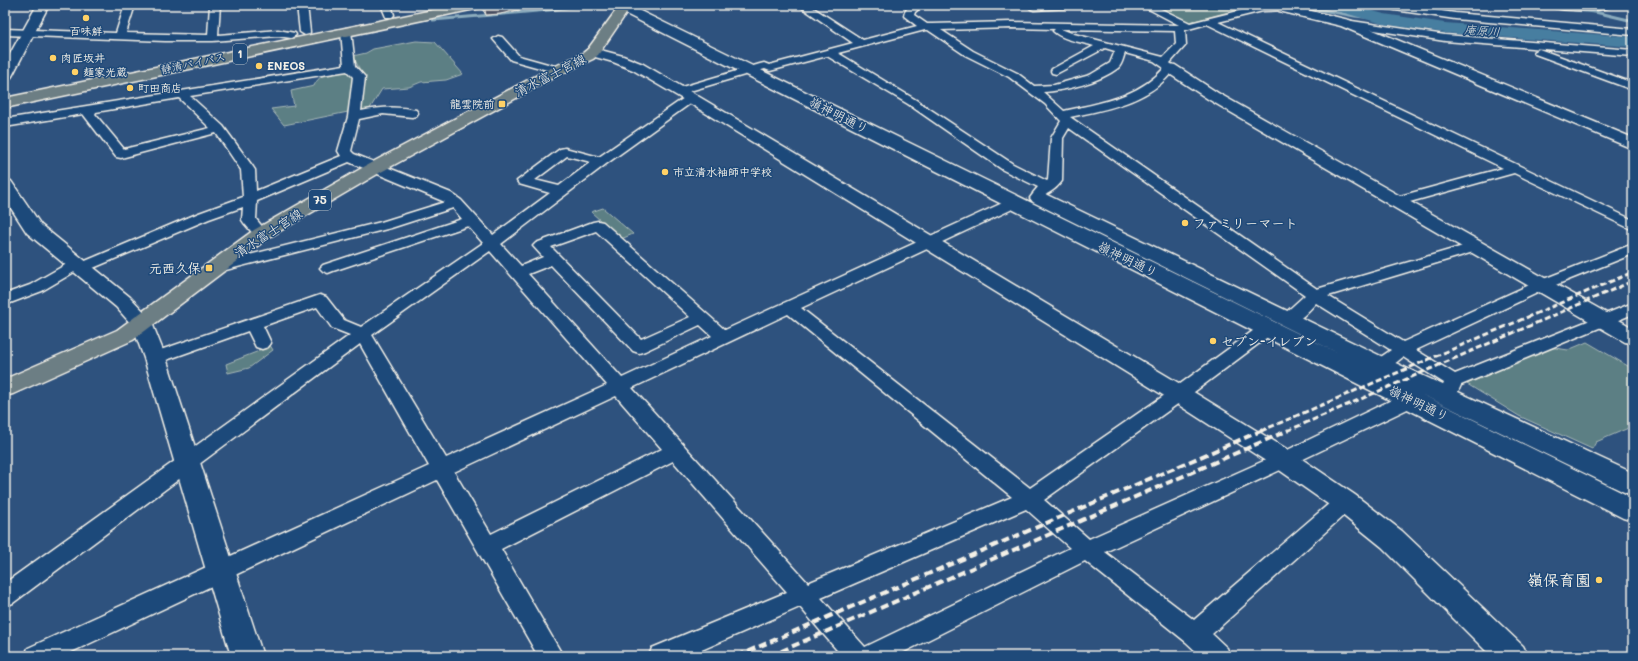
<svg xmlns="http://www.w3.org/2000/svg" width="1638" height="661" font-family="Mali,'Klee One',sans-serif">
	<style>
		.green { fill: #5c7f84; stroke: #a8b8b6 }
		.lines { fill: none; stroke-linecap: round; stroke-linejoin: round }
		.stream { stroke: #8cacbd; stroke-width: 3 }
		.river { fill: #467ea0; fill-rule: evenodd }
		.street-casing { stroke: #f4f1e8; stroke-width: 3 }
		.secondary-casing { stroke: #f4f1e8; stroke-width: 3 }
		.primary-casing { stroke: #f4f1e8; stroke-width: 3 }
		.highway-casing { stroke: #f4f1e8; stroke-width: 3 }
		.street { fill: #1f4a7a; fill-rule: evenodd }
		.secondary { fill: #1f4a7a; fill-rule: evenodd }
		.primary { fill: #6c7e84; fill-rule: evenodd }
		.highway { fill: #6c7e84; fill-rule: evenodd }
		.rail-far1 { stroke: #f4f1e8; stroke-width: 3; stroke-dasharray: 6 3; stroke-linecap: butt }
		.rail { stroke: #f4f1e8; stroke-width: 4; stroke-dasharray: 8 4; stroke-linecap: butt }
		.wall { fill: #5b6278; stroke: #f4f1e8 }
		.shaded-wall { fill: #4a5062; stroke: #f4f1e8 }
		.building { fill: #6a728c; stroke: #f4f1e8 }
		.poi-dot { fill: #ffd166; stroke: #1f4a7a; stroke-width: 1.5 }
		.labels { text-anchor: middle; stroke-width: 3; stroke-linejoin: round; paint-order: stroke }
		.far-poi-label { font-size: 11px; font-weight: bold; fill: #f4f1e8; stroke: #1f4a7a; text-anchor: start }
		.far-street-label { font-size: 11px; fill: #f4f1e8; stroke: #1f4a7a }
		.far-water-label { font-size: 12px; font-style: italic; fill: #dae0dd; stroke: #1f4a7a }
		.shield { fill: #1f4a7a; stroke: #b4bfc7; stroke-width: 1 }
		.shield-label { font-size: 12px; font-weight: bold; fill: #f4f1e8 }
		.street-label { font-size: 13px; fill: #f4f1e8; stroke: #1f4a7a }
		.poi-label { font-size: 13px; font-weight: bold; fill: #f4f1e8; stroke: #1f4a7a; text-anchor: start }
		.near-poi-label { font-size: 16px; font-weight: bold; fill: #f4f1e8; stroke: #1f4a7a; text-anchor: end }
	</style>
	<rect width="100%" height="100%" fill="#2e527e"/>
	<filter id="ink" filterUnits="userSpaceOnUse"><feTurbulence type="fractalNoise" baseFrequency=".025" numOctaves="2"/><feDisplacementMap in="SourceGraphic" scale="8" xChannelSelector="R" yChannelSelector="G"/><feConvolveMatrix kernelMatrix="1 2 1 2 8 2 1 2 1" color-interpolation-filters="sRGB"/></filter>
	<g filter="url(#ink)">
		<path class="green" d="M1149 5H1254L1187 23Z
			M416 41 435 42 463 74 446 80 421 82 409 87 382 89 369 110 359 112 364 78 353 56 366 53 373 49Z
			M347 70 354 77 348 112 284 125 271 109 294 106 291 91 314 86C320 72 333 72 347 70Z
			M603 208 633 234 621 239 591 212Z
			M268 342 273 350 249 368 228 373 226 364 259 351 258 345Z
			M1587 342 1633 369V426L1596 442 1592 449 1519 416 1467 384 1549 347 1568 350Z"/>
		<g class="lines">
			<path class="stream" d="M1294 5 1355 16 1383 19
				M1546 5 1556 7
				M1574 10 1595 12 1633 21
				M433 20 549 10 587 5"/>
			<path class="river" d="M1325 5H1351L1384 14 1445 23 1633 37V47L1445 33 1383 24 1327 8Z"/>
			<g class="street-casing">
				<path id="street" d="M125 5H135L126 33 208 35 210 5H220L218 35 278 30 295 33 296 35 291 38 278 36 213 41H165L5 35V29L116 33Z
					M297 5H307L310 32 309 34 305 35 300 32Z
					M381 5H391L394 15 392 17H386Z
					M798 5H809L863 40 917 26 904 16C906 5 913 5 923 5L915 12 914 15 927 24H932L1012 22 1179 25 1141 5H1153L1190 23 1263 5 1286 6 1288 8 1286 10 1263 11 1218 22 1633 220V230L1514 173 1399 205 1394 206 1389 205 1387 202 1389 199 1503 168 1207 24 1185 30 1186 45 1170 63 1175 68C1151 102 1108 109 1070 117L1317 289 1470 244 1475 242 1480 244 1483 247 1480 250 1328 296 1403 342 1536 282 1633 244V254L1548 288 1416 350 1455 374 1633 303V314L1461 385 1457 394 1450 396 1443 394 1441 390 1444 383 1403 357C1394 364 1387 372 1375 369L1372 365 1375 361 1391 350 1316 303C1307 312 1297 326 1283 323L1281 319 1283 315 1305 295 1069 128 1063 138 1062 181C1056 189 1045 198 1035 196L1033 193 1038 187 1003 170 908 104 827 56 770 71 765 69 683 93H675L673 91 675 89 760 64 764 63 769 65 853 43ZM1012 28 1055 29 1053 31C1062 40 1082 42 1094 46L1052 69 1051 71 1052 73 1056 74 1105 48 1115 51 1110 63 1090 75 1054 85 1034 86 1017 73 973 51 941 30ZM1061 29 1175 31 1176 44 1163 57 1074 34ZM925 30H928L965 55 1009 77 1045 104 1061 121 1051 138 1048 180 1047 181 1013 164 916 100 838 53ZM1125 53 1154 61 1164 68C1139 97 1100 103 1064 111L1043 92C1065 91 1100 82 1118 68 1122 65 1123 58 1125 53Z
					M1031 5H1072L1067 8 1034 10 1031 9 1029 7Z
					M1377 5H1401L1455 13 1633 29V35L1455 19 1382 8Z
					M1549 5H1613C1606 12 1556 12 1549 5Z
					M1627 5H1633V8L1629 7Z
					M1345 20 1445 35 1633 50V56L1445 41 1342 25 1340 23 1342 21Z
					M346 28 351 31 355 66 365 77 361 111C379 107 398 106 416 110L418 113 416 116 412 117 383 114 359 119 351 151 354 154 451 193 461 200 493 235 550 193 519 184 517 181 560 149 565 148 599 157 687 96H695L697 98 695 100 606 164 501 244 521 266 543 257 533 246 536 243 593 222 598 221 603 222 725 330 1009 200 1014 199 1019 200 1021 203 1019 206 801 308 1030 488 1172 390 1261 325 1267 324 1273 325 1275 329 1273 333 1186 398 1044 500 1089 539 1277 455 1404 394 1411 393 1418 394 1420 399 1418 404 1291 465 1105 552 1194 620 1338 496 1345 494 1352 496 1356 502 1352 508 1212 634 1227 648 1230 656H1201L1186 642 1085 561 896 656H842L800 607 688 656H649L652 648 787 592 673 461 501 549 563 656H538L437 480 63 656H25L28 648 429 466 360 344 13 603 5 606V583L350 335 332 328 317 307 263 326 271 343 268 347 262 349 256 347 248 331 155 364 149 362 146 358 149 354 320 295 326 297 344 320 361 327 483 243 468 226 333 271 328 273 323 271 320 268 323 265 462 219 453 208 391 228 218 272 213 270 210 267 213 264 381 222 445 202 349 162 257 201 256 219 268 234 266 237 261 238 256 237 244 223 242 220 243 207 209 219 86 271 81 273 76 271 42 291 5 305V294L30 285 72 261 77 259 83 262 199 213 243 197 241 170 216 133 121 158 116 157 83 114 5 127V119L344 65 341 31ZM347 71 353 77 348 117 338 151 341 156 256 191 255 170 253 167 223 126 190 96ZM179 98 210 128 124 149 95 114 96 112ZM567 156 591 162 559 186 535 180ZM596 231 690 317 641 339 551 247ZM490 251 607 385 446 458 372 335ZM551 265 633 351 639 353 645 351 700 325 712 336 622 378 528 274ZM788 314 1012 497 808 583 632 388ZM616 396 662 449 491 534 454 472ZM1026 509 1070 548 865 647 821 598Z
					M498 36 502 37 519 56 562 68 563 70 558 73 511 60 493 39Z
					M1539 49 1633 83V90L1535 54 1534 52Z"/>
			</g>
			<g class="secondary-casing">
				<path id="secondary" d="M37 5H49L12 76 10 79 5 80V63Z
					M620 5H628L1338 353 1033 202 1030 198 1033 194 1039 193 1045 194 1389 360 1633 473V495L1624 492 1421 394 1633 498V521L1623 518 620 11 618 8Z
					M1279 5H1286L1349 20 1633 138V149L1341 26 1279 11 1277 8Z
					M593 48 623 56 643 64 696 95 1187 388 1293 453 1355 495 1402 531 1523 646 1528 656H1491L1382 547 1335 509 1275 467 1171 400 686 101 633 70 613 62 588 55 586 52 588 49Z
					M1170 64 1175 65 1218 93 1633 328V344L1625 342 1208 99 1165 71 1163 68 1165 65Z
					M5 180 11 181 41 225 130 297 150 318 166 358 263 656H231L144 358 132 325 116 307 27 233 5 199Z"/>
			</g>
			<g class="primary-casing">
				<path id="primary" d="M620 5H632L598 55 593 59 553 78 381 172 268 238 133 340 13 394 5 396V379L117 330 254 230 369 164 543 72 583 53 588 49Z"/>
			</g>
			<g class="highway-casing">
				<path id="highway" d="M457 5H481L479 8 475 9 5 108V98Z"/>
			</g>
			<use href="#street" class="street"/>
			<use href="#secondary" class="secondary"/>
			<use href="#primary" class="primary"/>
			<use href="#highway" class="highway"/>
			<path class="rail-far1" d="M1261 431 1633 272
				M1287 431 1633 281"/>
			<path class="rail" d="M737 656 1263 430
				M770 656 1289 430"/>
		</g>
		<path class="wall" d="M481 5H531L532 7 500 14 486 15 481 7Z"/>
		<path class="shaded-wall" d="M498 5H531L532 7 500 14 486 15 484 6Z"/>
		<path class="building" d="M483 5H498L484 6Z"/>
	</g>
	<g class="poi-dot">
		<circle cx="86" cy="18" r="4"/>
		<circle cx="53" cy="58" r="4"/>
		<circle cx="259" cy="66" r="4"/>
		<circle cx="75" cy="72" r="4"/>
		<circle cx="130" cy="88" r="4"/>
		<rect x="498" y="100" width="8" height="8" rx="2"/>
		<circle cx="665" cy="172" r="4"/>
		<circle cx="1185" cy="223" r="4"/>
		<rect x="205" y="264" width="8" height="8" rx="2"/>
		<circle cx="1213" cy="341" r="4"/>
		<circle cx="1599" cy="580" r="4"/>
	</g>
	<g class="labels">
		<g class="far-poi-label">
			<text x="86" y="35" text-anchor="middle">百味鮮</text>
			<text x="61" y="62">肉匠坂井</text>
			<text x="267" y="70">ENEOS</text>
			<text x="83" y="76">麺家光蔵</text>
			<text x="138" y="92">町田商店</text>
			<text x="494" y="108" text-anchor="end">龍雲院前</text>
			<text x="673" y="176">市立清水袖師中学校</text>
		</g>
		<g class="far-street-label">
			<text transform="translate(193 63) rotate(-12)" y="4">静清バイパス</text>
		</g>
		<g class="far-water-label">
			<text transform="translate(1482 31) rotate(4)" y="4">庵原川</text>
		</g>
		<g class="shield">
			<rect x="233" y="44" width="14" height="20" rx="3"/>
			<rect x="309" y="190" width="22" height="20" rx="3"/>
		</g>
		<g class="shield-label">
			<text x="240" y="58">1</text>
			<text x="320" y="204">75</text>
		</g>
		<g class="street-label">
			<text transform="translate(550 75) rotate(-27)" y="5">清水富士宮線</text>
			<text transform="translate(839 115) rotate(27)" y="5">嶺神明通り</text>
			<text transform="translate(268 233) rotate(-33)" y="5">清水富士宮線</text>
			<text transform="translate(1128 259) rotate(26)" y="5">嶺神明通り</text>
			<text transform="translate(1419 403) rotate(26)" y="5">嶺神明通り</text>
		</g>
		<g class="poi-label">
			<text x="1193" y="228">ファミリーマート</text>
			<text x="201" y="273" text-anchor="end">元西久保</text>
			<text x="1221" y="346">セブン-イレブン</text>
		</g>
		<g class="near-poi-label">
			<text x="1591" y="586">嶺保育園</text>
		</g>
	</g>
	<rect width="1638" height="661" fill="none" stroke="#1f4a7a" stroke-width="20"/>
	<rect x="10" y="10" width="1618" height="641" fill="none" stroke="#f4f1e8" stroke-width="1.5" filter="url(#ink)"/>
</svg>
